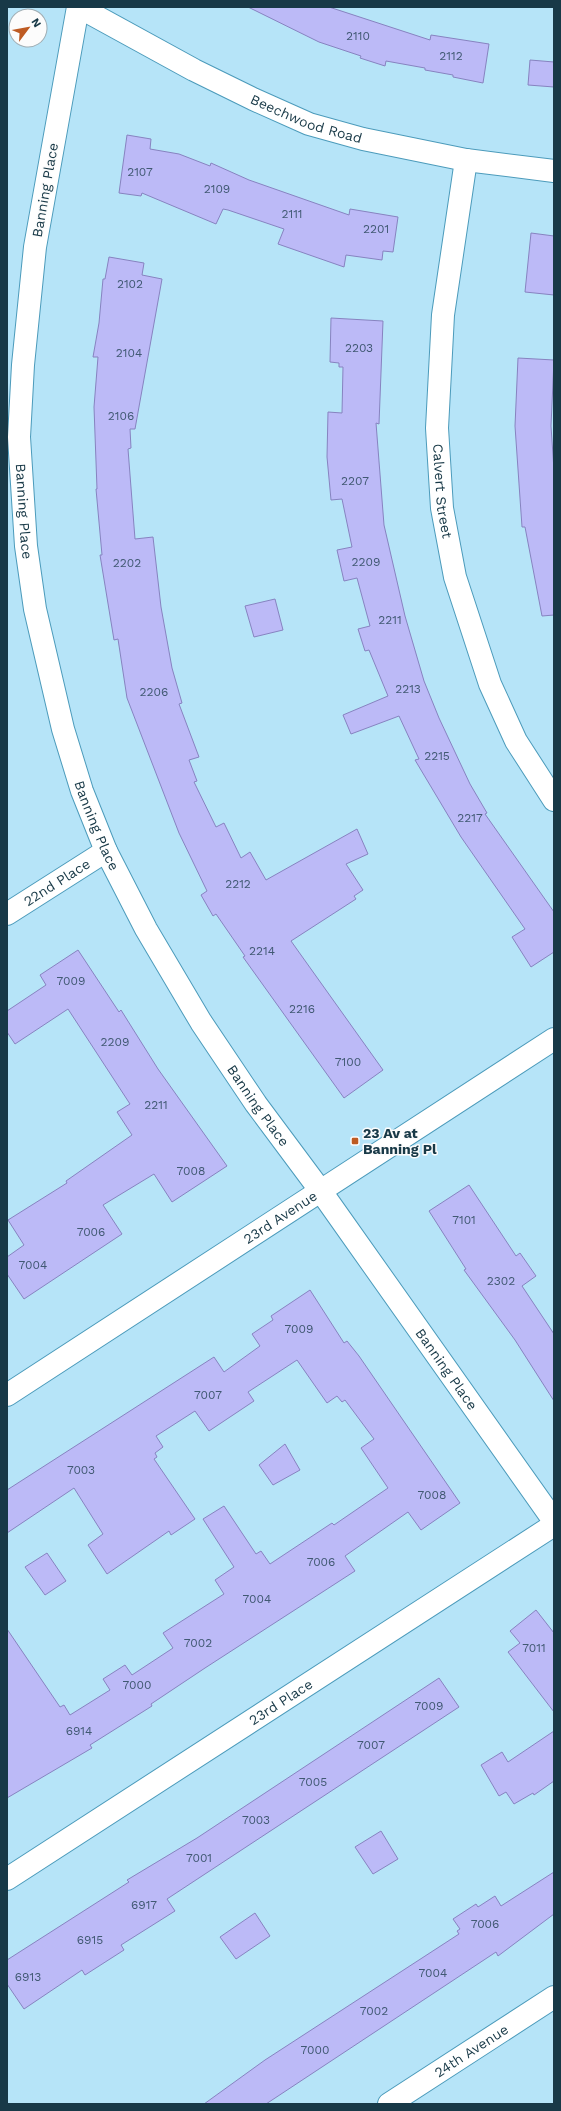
<svg xmlns="http://www.w3.org/2000/svg" width="561" height="2111" font-family="'Work Sans',sans-serif">
	<style>
		.building { fill: #bcbaf7; stroke: #8783c0 }
		.lines { fill: none; stroke-linecap: round; stroke-linejoin: round }
		.minor-casing { stroke: #4c9bbb; stroke-width: 24 }
		.tertiary-casing { stroke: #4c9bbb; stroke-width: 24 }
		.minor { stroke: #fff; stroke-width: 22 }
		.tertiary { stroke: #fff; stroke-width: 22 }
		.poi-dot { fill: #be5b23; stroke: #fcfcfc; stroke-width: 1.5 }
		.labels { text-anchor: middle; stroke-width: 3; stroke-linejoin: round; paint-order: stroke }
		.number-label { font-size: 12px; fill: #415973 }
		.street-label { font-size: 14px; fill: #183947; stroke: #fcfcfc }
		.poi-label { font-size: 14px; font-weight: bold; fill: #183947; stroke: #fcfcfc; text-anchor: start }
	</style>
	<rect width="100%" height="100%" fill="#b6e4f8"/>
	<path class="building" d="M248 7H329L430 40 431 35 489 44 483 83 453 77V75L425 70V68L386 61 385 66 360 58 361 56 319 42Z
		M530 60 554 62V87L528 85Z
		M127 135 151 139 150 149 179 154 210 166 211 163 249 180 349 215 350 209 398 217 393 252 383 251 382 260 346 255 344 267 278 244 284 229 228 210 223 209 216 224 142 193 141 196 119 193Z
		M531 233 554 236V295L525 292Z
		M109 257 144 263 142 275 162 279 135 429H130L131 448 128 449 135 539 153 537 161 607 172 668 182 703 179 704 199 757 189 760 197 781 194 782 216 827 224 823 241 858 250 852 266 880 357 829 368 854 346 864 363 890 354 896 356 899 291 941 383 1070 344 1098 243 957 245 956 216 914 213 916 201 895 207 891 179 833 127 698 118 639 114 640 100 555H102L96 489H97L94 407 98 357H93L99 323 103 279H105Z
		M331 318 383 321 379 424 376 423 384 525 405 616 424 681 439 718 470 784 487 813 485 814 554 912V952L531 967 512 937 525 929 461 837 415 760 419 759 399 716 351 734 343 715 388 696 369 650 365 651 358 629 370 626 357 578 344 581 337 550 352 547 342 499 331 500 327 457 328 412 342 413 343 367H339V363L330 362Z
		M518 358 554 360 551 426 554 470V615L542 616 525 527H522L515 426Z
		M275 599 283 630 254 637 245 606Z
		M78 950 119 1012 121 1010 158 1069 227 1166 172 1202 154 1174 103 1205 122 1234 24 1299 7 1274V1257L24 1245 8 1220 67 1183 66 1181 132 1135 117 1112 130 1104 68 1009 15 1044 7 1032V1011L46 985 40 975Z
		M469 1185 516 1256 520 1253 536 1276 522 1286 554 1334V1401L515 1340 464 1270 466 1269 429 1211Z
		M310 1290 344 1343 347 1341 359 1356 460 1503 421 1530 408 1512 345 1556 355 1571 205 1668 151 1704 152 1706 90 1745 92 1748 7 1798V1629L60 1707 64 1705 70 1715 110 1690 103 1679 125 1665 132 1675 173 1648 163 1633 224 1594 215 1580 234 1567 203 1519 224 1506 256 1554 261 1551 270 1564 332 1523 334 1525 388 1488 361 1448 374 1439 345 1400 342 1402 337 1396 327 1403 297 1360 248 1392 254 1401 209 1431 195 1411 156 1436 163 1447 155 1453 157 1457 154 1459 195 1519 171 1535 169 1531 107 1574 88 1545 103 1534 74 1488 7 1533V1490L214 1357 224 1372 260 1346 252 1334 273 1320 271 1316Z
		M285 1444 300 1470 273 1485 259 1465Z
		M47 1553 66 1581 45 1595 25 1567Z
		M536 1610 554 1633V1712L508 1652 520 1643 510 1631Z
		M439 1678 459 1707 167 1899 175 1911 121 1945 124 1950 85 1975 82 1970 24 2009 7 1984V1960L129 1882 127 1880 197 1838Z
		M554 1731V1781L534 1795 533 1793 514 1804 506 1792 499 1796 481 1765 502 1752 508 1762Z
		M381 1831 398 1859 373 1874 355 1847Z
		M554 1872V1914L498 1956 496 1952 266 2104H204L265 2060 459 1934 457 1931 460 1929 453 1919 476 1904 478 1907 495 1896 501 1906Z
		M255 1913 270 1936 236 1959 220 1937Z"/>
	<g class="lines">
		<g class="minor-casing">
			<g id="minor">
				<path id="s1" d="M78 7 35 247 23 365 19 437 26 546 35 609 63 729 82 791 106 851 146 929 201 1022 256 1104 320 1190 554 1521"/>
				<path id="s2" d="M466 160 443 315 437 428 442 508 455 577 490 684 516 741 554 800"/>
				<path id="s3" d="M7 914 106 851"/>
				<path id="s4" d="M7 1879 554 1525"/>
				<path id="s5" d="M389 2104 554 1997"/>
			</g>
		</g>
		<g class="tertiary-casing">
			<g id="tertiary">
				<path id="s6" d="M79 7 194 70 253 99 309 124 363 139 466 160 554 171"/>
				<path id="s7" d="M7 1395 554 1039"/>
			</g>
		</g>
		<use href="#minor" class="minor"/>
		<use href="#tertiary" class="tertiary"/>
	</g>
	<rect class="poi-dot" x="351" y="1137" width="8" height="8" rx="2"/>
	<g class="labels">
		<g class="number-label">
			<text x="358" y="40">2110</text>
			<text x="451" y="60">2112</text>
			<text x="140" y="176">2107</text>
			<text x="217" y="193">2109</text>
			<text x="292" y="218">2111</text>
			<text x="376" y="233">2201</text>
			<text x="130" y="288">2102</text>
			<text x="359" y="352">2203</text>
			<text x="129" y="357">2104</text>
			<text x="121" y="420">2106</text>
			<text x="355" y="485">2207</text>
			<text x="366" y="566">2209</text>
			<text x="127" y="567">2202</text>
			<text x="390" y="624">2211</text>
			<text x="408" y="693">2213</text>
			<text x="154" y="696">2206</text>
			<text x="437" y="760">2215</text>
			<text x="470" y="822">2217</text>
			<text x="238" y="888">2212</text>
			<text x="262" y="955">2214</text>
			<text x="71" y="985">7009</text>
			<text x="302" y="1013">2216</text>
			<text x="115" y="1046">2209</text>
			<text x="348" y="1066">7100</text>
			<text x="156" y="1109">2211</text>
			<text x="191" y="1175">7008</text>
			<text x="464" y="1224">7101</text>
			<text x="91" y="1236">7006</text>
			<text x="33" y="1269">7004</text>
			<text x="501" y="1285">2302</text>
			<text x="299" y="1333">7009</text>
			<text x="208" y="1399">7007</text>
			<text x="81" y="1474">7003</text>
			<text x="432" y="1499">7008</text>
			<text x="321" y="1566">7006</text>
			<text x="257" y="1603">7004</text>
			<text x="198" y="1647">7002</text>
			<text x="534" y="1652">7011</text>
			<text x="137" y="1689">7000</text>
			<text x="429" y="1710">7009</text>
			<text x="79" y="1735">6914</text>
			<text x="371" y="1749">7007</text>
			<text x="313" y="1786">7005</text>
			<text x="256" y="1824">7003</text>
			<text x="199" y="1862">7001</text>
			<text x="144" y="1909">6917</text>
			<text x="485" y="1928">7006</text>
			<text x="90" y="1944">6915</text>
			<text x="433" y="1977">7004</text>
			<text x="28" y="1981">6913</text>
			<text x="374" y="2015">7002</text>
			<text x="315" y="2054">7000</text>
		</g>
		<g class="street-label">
			<text dy="5" stroke="none"><textPath href="#s6" startOffset="254">Beechwood Road</textPath></text>
			<text transform="translate(45 190) rotate(-80)" y="5">Banning Place</text>
			<text dy="5" stroke="none"><textPath href="#s2" startOffset="333">Calvert Street</textPath></text>
			<text dy="5" stroke="none"><textPath href="#s1" startOffset="509">Banning Place</textPath></text>
			<text dy="5" stroke="none"><textPath href="#s1" startOffset="833">Banning Place</textPath></text>
			<text dy="5" stroke="none"><textPath href="#s3" startOffset="59">22nd Place</textPath></text>
			<text dy="5" stroke="none"><textPath href="#s1" startOffset="1157">Banning Place</textPath></text>
			<text dy="5" stroke="none"><textPath href="#s7" startOffset="326">23rd Avenue</textPath></text>
			<text dy="5" stroke="none"><textPath href="#s1" startOffset="1481">Banning Place</textPath></text>
			<text dy="5" stroke="none"><textPath href="#s4" startOffset="326">23rd Place</textPath></text>
			<text dy="5" stroke="none"><textPath href="#s5" startOffset="98">24th Avenue</textPath></text>
		</g>
		<g class="poi-label">
			<text x="363" y="1138">23 Av at<tspan x="363" dy="16">Banning Pl</tspan></text>
		</g>
	</g>
	<rect width="561" height="2111" fill="none" stroke="#183947" stroke-width="16"/>
	<g transform="translate(28 28) rotate(58)"><circle r="19" fill="#fcfcfc" stroke="#a1aeb4"/>
	<path d="M0-3L7 15L0 10L-7 15Z" fill="#be5b23"/>
	<text y="-6" font-size="11" font-weight="bold" text-anchor="middle" fill="#183947">N</text>
	</g>
</svg>
